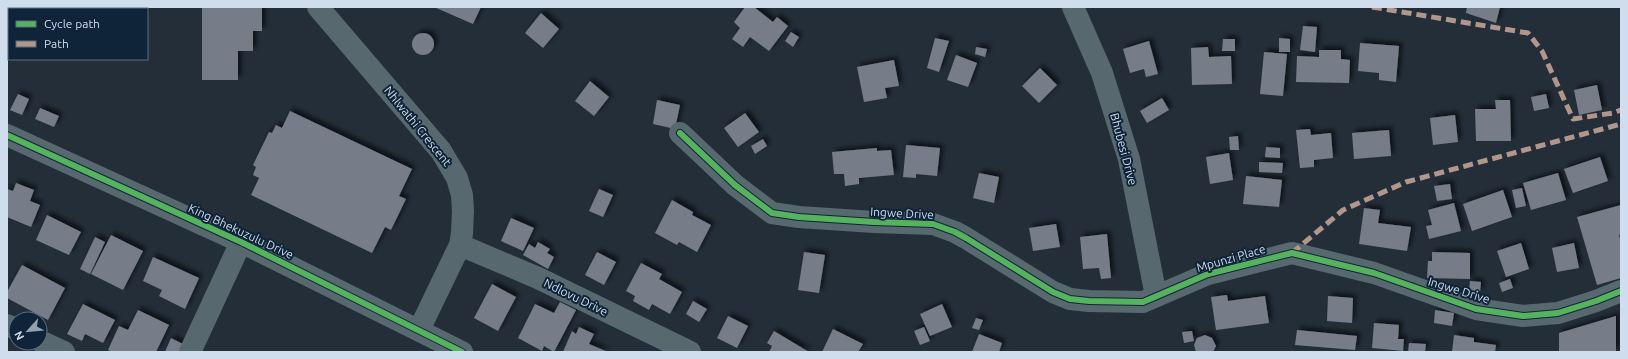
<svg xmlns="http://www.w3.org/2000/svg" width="1628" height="359" font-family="Ubuntu,sans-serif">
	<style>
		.building { fill: #767d88; filter: url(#shadow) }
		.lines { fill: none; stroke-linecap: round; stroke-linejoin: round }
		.minor { stroke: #58686f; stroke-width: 22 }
		.quiet { stroke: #b2968c; stroke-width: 5; stroke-dasharray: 10 5; stroke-linecap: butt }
		.cycleway-casing { stroke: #0f2439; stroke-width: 8 }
		.cycleway { stroke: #56b35d; stroke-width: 6 }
		.labels { text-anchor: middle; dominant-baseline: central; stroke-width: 4; stroke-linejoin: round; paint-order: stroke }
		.street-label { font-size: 12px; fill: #d0ddec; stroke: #0f2439 }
	</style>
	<defs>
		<filter id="shadow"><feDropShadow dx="3.5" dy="-3.5" stdDeviation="2" flood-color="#0009"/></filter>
	</defs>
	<rect width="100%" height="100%" fill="#232e39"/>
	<g class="building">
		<polygon points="202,7 262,7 262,31 253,31 253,51 238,51 238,80 202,80"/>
		<polygon points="434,7 481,7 473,24"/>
		<polygon points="745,7 754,7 773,22 777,17 788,26 769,51 750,37 743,47 732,39 740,28 734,22"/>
		<polygon points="1467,7 1500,7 1496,23 1466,13"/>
		<polygon points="541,13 559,29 543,48 525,33"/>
		<polygon points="1303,26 1317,27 1315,52 1300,50"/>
		<polygon points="791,32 799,37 793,47 785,41"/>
		<circle cx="423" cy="44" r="11"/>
		<polygon points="935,38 949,41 939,72 927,68"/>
		<polygon points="1279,38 1290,39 1290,52 1279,52"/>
		<polygon points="1223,39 1235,39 1235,51 1222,51"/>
		<polygon points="1149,41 1158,74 1146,77 1144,69 1130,73 1123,49"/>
		<polygon points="1360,43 1399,46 1396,82 1379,80 1379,73 1358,71"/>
		<polygon points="976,47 987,49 985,57 975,54"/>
		<polygon points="1208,47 1209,57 1231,56 1232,84 1192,85 1191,48"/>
		<polygon points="1319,50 1341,50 1341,59 1350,60 1349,83 1296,82 1297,56 1319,57"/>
		<polygon points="1264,52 1287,54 1283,96 1260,94"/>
		<polygon points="956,55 977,63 968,87 947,80"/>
		<polygon points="894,60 899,86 885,88 887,98 864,102 857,67"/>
		<polygon points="1040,68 1057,85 1039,103 1022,86"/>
		<polygon points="590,81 609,97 594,116 575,101"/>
		<polygon points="1597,85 1602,110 1579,115 1574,90"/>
		<polygon points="18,94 29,99 22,115 10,110"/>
		<polygon points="1546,94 1549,108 1534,111 1531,97"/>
		<polygon points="1162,98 1169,110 1147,123 1140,111"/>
		<polygon points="657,100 680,105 675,129 653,124"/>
		<polygon points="1495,100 1510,100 1511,141 1476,141 1475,109 1496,109"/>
		<polygon points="40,108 59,116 54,127 35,119"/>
		<polygon points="290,111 412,169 399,196 406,199 391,230 385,227 372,253 251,195 259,178 253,175 256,167 253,165 269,132 272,133 276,125 282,128"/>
		<polygon points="745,113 759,132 738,147 724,128"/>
		<polygon points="1455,115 1458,142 1433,145 1430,118"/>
		<polygon points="1310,129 1311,135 1331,133 1333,158 1314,160 1314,167 1300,168 1296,130"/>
		<polygon points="1389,130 1391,156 1354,159 1352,133"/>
		<polygon points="1238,136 1239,150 1230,150 1229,137"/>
		<polygon points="763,139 767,146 755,154 751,146"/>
		<polygon points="906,145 940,148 937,176 916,174 916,178 903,177"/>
		<polygon points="1266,147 1280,148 1280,158 1265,157"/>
		<polygon points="877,148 877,151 891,150 894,175 859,178 859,184 845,186 844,174 834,174 832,152"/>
		<polygon points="1229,153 1233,180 1210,184 1206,157"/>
		<polygon points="1600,157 1608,181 1573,193 1564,169"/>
		<polygon points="1259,162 1283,163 1282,173 1259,172"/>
		<polygon points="979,173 999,177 994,203 973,198"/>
		<polygon points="1558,173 1566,200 1531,210 1523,183"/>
		<polygon points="1246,176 1282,180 1279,207 1243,204"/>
		<polygon points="16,183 34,190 30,201 40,205 31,227 7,217 7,189 13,191"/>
		<polygon points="1450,184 1452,199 1437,201 1434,186"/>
		<polygon points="1522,188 1526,206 1516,208 1512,190"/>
		<polygon points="599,189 613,195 603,217 589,211"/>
		<polygon points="1503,190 1512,217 1472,231 1463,204"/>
		<polygon points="672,200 693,212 692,215 711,225 697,252 679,242 677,245 655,233"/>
		<polygon points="1454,203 1461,231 1429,239 1426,226 1432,225 1428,210"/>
		<polygon points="1621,205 1621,234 1619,235 1621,243 1621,278 1597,285 1577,217"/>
		<polygon points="1364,208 1380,210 1378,223 1411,227 1407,251 1359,244"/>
		<polygon points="47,215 81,232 69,255 36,240"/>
		<polygon points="511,218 534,228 523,251 501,241"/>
		<polygon points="1056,224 1060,247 1033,251 1029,228"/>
		<polygon points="1107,234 1111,278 1101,279 1099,268 1083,269 1080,237"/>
		<polygon points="111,235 143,251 123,290 91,274"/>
		<polygon points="95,237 105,242 90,274 80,269"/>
		<polygon points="538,242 550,249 547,253 554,257 548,269 523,255 529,244 535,248"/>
		<polygon points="1521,243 1529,269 1506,277 1497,251"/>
		<polygon points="1574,243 1579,268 1557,272 1552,248"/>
		<polygon points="597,252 616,262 604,285 585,275"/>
		<polygon points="804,252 825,255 819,293 798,290"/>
		<polygon points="1432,252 1470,253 1470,279 1427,278 1428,261 1432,261"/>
		<polygon points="153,257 199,278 185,309 159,296 162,290 143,281"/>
		<polygon points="641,263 662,274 659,279 682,292 670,314 652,304 649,310 633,301 635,296 626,291"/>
		<polygon points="22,265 65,288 48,320 7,298 7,292"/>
		<polygon points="1510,279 1513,288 1502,292 1499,283"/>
		<polygon points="1470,281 1481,282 1480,292 1469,292"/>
		<polygon points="492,284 516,297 498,331 474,318"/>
		<polygon points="1227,295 1228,301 1265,296 1269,323 1216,330 1211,297"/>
		<polygon points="1328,296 1353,298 1352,323 1327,321"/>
		<polygon points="693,301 707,309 699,322 686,314"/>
		<polygon points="560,302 576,310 554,352 544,346 542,351 518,338 535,304 554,313"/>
		<polygon points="83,304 115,320 103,343 85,334 82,341 67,334"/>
		<polygon points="942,304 952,327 930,336 920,314"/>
		<polygon points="138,310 169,325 156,352 112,352 108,350 119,326 128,330"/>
		<polygon points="1435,310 1454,313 1452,326 1434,323"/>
		<polygon points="728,316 748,326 737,348 717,338"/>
		<polygon points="1616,316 1616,352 1559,352 1559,333"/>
		<polygon points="976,318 983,320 979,330 972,328"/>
		<polygon points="1374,323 1399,325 1398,339 1404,339 1403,351 1372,348"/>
		<polygon points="579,327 594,334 589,344 608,352 563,352 572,331 576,334"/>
		<polygon points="924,327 930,341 920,345 914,331"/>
		<polygon points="833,329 863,344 858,352 822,352"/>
		<polygon points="1297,330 1357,336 1355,350 1295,345"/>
		<polygon points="774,331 809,352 769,352 772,346 767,343"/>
		<polygon points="1192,331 1194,341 1184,343 1182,332"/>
		<polygon points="979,334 1002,343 999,352 972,352"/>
		<polygon points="1205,335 1212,338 1216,346 1213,352 1196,352 1194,345 1197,338"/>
		<polygon points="1454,335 1474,338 1474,342 1496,345 1495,352 1452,352"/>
		<polygon points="171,338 187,346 184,352 165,352"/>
		<polygon points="1409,343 1426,344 1425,352 1408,352"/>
	</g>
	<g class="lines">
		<g class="minor">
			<polyline points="318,7 441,151 457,178 462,195 463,211 462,233 460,245 419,330"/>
			<polyline points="1073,7 1102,73 1129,159 1156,296"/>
			<polyline points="7,21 9,21"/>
			<polyline points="680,133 735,185 772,213 799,217 874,222 933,224 955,232 966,238 1053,292 1070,299 1089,301 1143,302 1208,274 1292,253 1374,273 1476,309 1523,316 1558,313 1596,301 1621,291"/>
			<polyline points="7,135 241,242 462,352"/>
			<polyline points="460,245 538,278 690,352"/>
			<polyline points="7,325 16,329"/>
			<polyline points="40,341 64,352"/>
			<polyline points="190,352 241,242"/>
		</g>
		<g class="quiet">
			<polyline points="1372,7 1528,33 1542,51 1573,119 1613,113 1621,110"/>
			<polyline points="1292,253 1343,210 1406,182 1621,124"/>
		</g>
		<defs>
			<g id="cycleway">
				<polyline points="680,133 735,185 772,213 799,217 874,222 933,224 955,232 966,238 1053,292 1070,299 1089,301 1143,302 1208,274 1292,253 1374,273 1476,309 1523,316 1558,313 1596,301 1621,291"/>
				<polyline points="7,135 241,242 462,352"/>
			</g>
		</defs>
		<use href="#cycleway" class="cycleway-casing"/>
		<use href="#cycleway" class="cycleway"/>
	</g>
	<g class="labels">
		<g class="street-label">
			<text transform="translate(418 126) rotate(51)">Nhlwathi Crescent</text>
			<text transform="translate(1124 149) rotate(75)">Bhubesi Drive</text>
			<text transform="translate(902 213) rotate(3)">Ingwe Drive</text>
			<text transform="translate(241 231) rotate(25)">King Bhekuzulu Drive</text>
			<text transform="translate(1231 258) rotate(-16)">Mpunzi Place</text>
			<text transform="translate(1459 290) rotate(17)">Ingwe Drive</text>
			<text transform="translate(576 297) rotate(26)">Ndlovu Drive</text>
		</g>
	</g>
	<rect width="1628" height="359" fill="none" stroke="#d0ddec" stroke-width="16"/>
	<rect x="8" y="8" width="140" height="52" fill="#0f2439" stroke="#5c6e81"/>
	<rect x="16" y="21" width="20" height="6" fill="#56b35d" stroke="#5c6e81"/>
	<text x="44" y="28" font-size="12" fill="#d0ddec">Cycle path</text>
	<rect x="16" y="41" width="20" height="6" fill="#b2968c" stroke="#5c6e81"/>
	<text x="44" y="48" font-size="12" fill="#d0ddec">Path</text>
	<g transform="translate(28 331) rotate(243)"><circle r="19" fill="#0f2439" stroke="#5c6e81"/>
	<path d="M0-3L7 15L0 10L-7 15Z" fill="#93a0ad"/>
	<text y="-6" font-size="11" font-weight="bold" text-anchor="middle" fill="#d0ddec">N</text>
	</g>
</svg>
